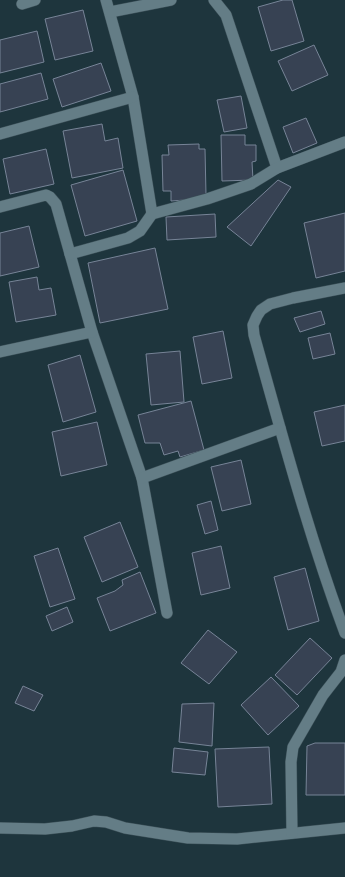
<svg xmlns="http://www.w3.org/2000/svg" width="345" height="877" font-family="Montserrat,sans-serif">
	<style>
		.building { fill: #374253; stroke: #778497 }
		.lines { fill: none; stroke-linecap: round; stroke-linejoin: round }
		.minor-casing { stroke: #3c5058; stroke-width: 12 }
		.minor { stroke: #647d86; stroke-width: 11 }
	</style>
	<rect width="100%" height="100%" fill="#1e353d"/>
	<g class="building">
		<polygon points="283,0 292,0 304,41 271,51 258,7"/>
		<polygon points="83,10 93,51 55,60 45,19"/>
		<polygon points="37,31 44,62 0,73 0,40"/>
		<polygon points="314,45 328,75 292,91 278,61"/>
		<polygon points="101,63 111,91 62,107 53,79"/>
		<polygon points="41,73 48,99 0,112 0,84"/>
		<polygon points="241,96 247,128 224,132 217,100"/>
		<polygon points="306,118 317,143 293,153 283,127"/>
		<polygon points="102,124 105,141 118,138 123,168 72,178 63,131"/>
		<polygon points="221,135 245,135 245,145 256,145 256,161 252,162 253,180 222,181"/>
		<polygon points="199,144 199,149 205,149 206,195 200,199 171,201 171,191 163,191 162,155 169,155 168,145"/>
		<polygon points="46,149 54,184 10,194 3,159"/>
		<polygon points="123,170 137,221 85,236 71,185"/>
		<polygon points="278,180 291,187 251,246 227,227"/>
		<polygon points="345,213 345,271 316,278 304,223"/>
		<polygon points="215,214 216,237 167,240 166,217"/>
		<polygon points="29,226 39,267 0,276 0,233"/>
		<polygon points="155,248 168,309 100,323 88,263"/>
		<polygon points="37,277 39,290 51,288 56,315 16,322 9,282"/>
		<polygon points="321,311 325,324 300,332 294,318"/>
		<polygon points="223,331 232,378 202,384 193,337"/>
		<polygon points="330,333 335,354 313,359 308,338"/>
		<polygon points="180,351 184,402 151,405 146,354"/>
		<polygon points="80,355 96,412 63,422 48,365"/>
		<polygon points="191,401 204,450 180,457 178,451 164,455 160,443 145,443 138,415"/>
		<polygon points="345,405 345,441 322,446 314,412"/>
		<polygon points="97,422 107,465 61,476 52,432"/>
		<polygon points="241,460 251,504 222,511 211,467"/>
		<polygon points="211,501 218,530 205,534 197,505"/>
		<polygon points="120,522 138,567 102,582 84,537"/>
		<polygon points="221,546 230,588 201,595 192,553"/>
		<polygon points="58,548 75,599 50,607 34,556"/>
		<polygon points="305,568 319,621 288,630 274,577"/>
		<polygon points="140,572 156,613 110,631 97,598 115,591 123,585 122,580"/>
		<polygon points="67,607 73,622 52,631 46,616"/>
		<polygon points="208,630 237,652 209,684 181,663"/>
		<polygon points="310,638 332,658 297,695 275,675"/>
		<polygon points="271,677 299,706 268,735 241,705"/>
		<polygon points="23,686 43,695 34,711 15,703"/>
		<polygon points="214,703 212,746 179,742 182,704"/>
		<polygon points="315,743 345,743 345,795 306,795 307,746"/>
		<polygon points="269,747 272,804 218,807 215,749"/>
		<polygon points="174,748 208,752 205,775 172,772"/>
	</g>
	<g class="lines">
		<defs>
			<g id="minor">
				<polyline points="106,0 133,97 152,214"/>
				<polyline points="214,0 226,15 277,168"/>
				<polyline points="22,4 35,0"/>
				<polyline points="110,12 171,0"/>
				<polyline points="0,134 133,97"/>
				<polyline points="0,207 46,195 50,197 56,204 92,332 142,478 167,613"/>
				<polyline points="70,254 128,238 140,231 152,214 207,199 251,184 277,168 345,142"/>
				<path d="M345,288l-52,10 -23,6 -9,6 -4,6 -4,9 1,10c28,100 55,201 91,298"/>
				<polyline points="0,352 92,332"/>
				<polyline points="142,478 280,428"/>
				<polyline points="0,828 45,829 72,826 94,821 106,822 125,828 188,838 237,839 345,828"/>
				<polyline points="292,833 291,762 293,747 323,695 341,672 345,660"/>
			</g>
		</defs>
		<use href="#minor" class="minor-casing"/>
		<use href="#minor" class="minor"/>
	</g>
</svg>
